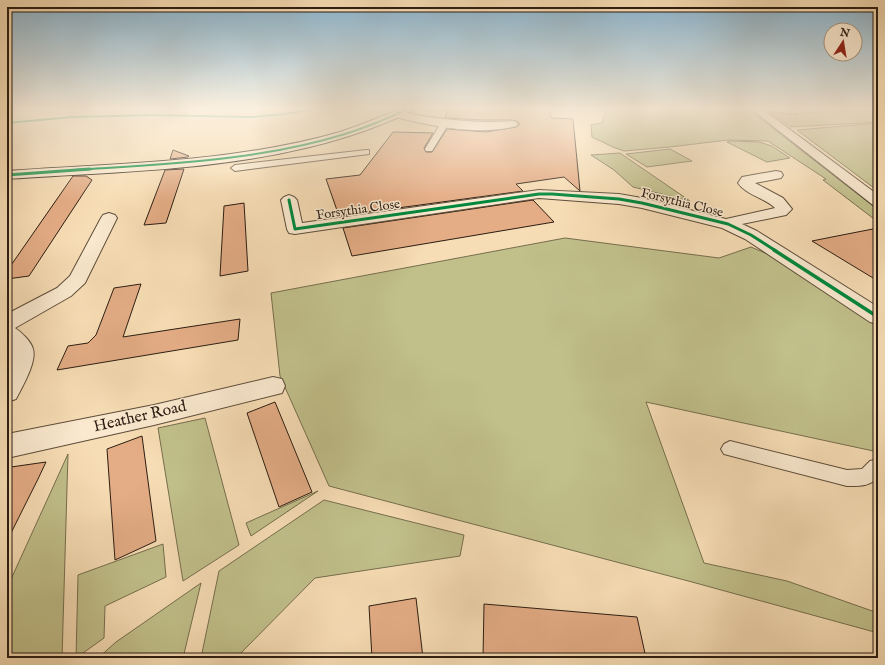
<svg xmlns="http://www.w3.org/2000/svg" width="885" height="665" font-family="'IM FELL English',serif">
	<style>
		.green { fill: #c1c08b; stroke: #766e4e }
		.building { fill: #e4ad86; stroke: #2b1d12 }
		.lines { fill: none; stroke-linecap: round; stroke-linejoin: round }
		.lane-casing { stroke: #5e4d3b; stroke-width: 2 }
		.street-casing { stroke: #5e4d3b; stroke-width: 2 }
		.secondary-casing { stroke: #2b1d12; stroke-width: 2 }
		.lane { fill: #fae9cf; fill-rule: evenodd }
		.street { fill: #fae9cf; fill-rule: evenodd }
		.secondary { fill: #fae9cf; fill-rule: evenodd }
		.cycleway-far2-casing { stroke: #fae9cf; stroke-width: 3.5 }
		.cycleway-far1-casing { stroke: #fae9cf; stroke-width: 5 }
		.cycleway-casing { stroke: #fae9cf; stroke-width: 6 }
		.cycleway-far2 { stroke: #00873e; stroke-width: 2 }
		.cycleway-far1 { stroke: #00873e; stroke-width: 3 }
		.cycleway { stroke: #00873e; stroke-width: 3.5 }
		.labels { text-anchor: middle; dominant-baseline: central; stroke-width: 3; stroke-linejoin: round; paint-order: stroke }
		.far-street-label { font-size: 13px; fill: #2b1d12; stroke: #fae9cf }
		.street-label { font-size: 16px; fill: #2b1d12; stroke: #fae9cf }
	</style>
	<rect width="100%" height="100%" fill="#f7ddb5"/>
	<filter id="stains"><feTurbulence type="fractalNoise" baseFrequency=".005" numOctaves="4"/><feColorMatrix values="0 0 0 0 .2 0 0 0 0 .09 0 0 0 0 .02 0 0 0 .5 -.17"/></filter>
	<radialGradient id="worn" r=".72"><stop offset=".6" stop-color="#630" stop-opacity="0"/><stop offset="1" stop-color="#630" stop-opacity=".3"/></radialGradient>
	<g class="green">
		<polygon points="652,108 747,108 878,210 878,222 823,180 826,179 768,141 728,140 670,147 624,151 613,147 592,137 591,125 602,123 606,110"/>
		<polygon points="878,108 878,122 791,127 769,111 789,114"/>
		<polygon points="878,123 878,191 797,130"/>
		<polygon points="731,141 759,142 772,146 790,158 767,162 727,142"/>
		<polygon points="670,149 692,161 647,167 626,154"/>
		<polygon points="620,153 690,201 633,187 614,170 591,155"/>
		<polygon points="565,238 719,258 751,247 772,256 878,327 878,452 646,402 704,563 787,581 878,613 878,633 692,582 329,486 280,376 271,293"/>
		<polygon points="205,418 239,545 183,581 158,428"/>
		<polygon points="68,454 62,658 7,658 7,588"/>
		<polygon points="318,491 251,536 246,523"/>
		<polygon points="324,500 464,535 460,556 315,578 236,658 201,658 219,571"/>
		<polygon points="163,544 166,577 105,606 104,638 76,658 78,575"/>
		<polygon points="201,583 183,658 98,658 116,642"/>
	</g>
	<g class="building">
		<polygon points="449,108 503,110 503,108 550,108 551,118 573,119 580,191 564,177 516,184 523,191 339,216 326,179 360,175 393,132 433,133 424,148 426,152 432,152 447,129 486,132 516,127 520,124 517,121 512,120 483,120 445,118"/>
		<polygon points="173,150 189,156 188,157 170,159"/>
		<polygon points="184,169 166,223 144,225 165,170"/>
		<polygon points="73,176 86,176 92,180 29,276 7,279 7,271"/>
		<polygon points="533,200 554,222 352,256 343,228"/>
		<polygon points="244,203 248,271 220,276 224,206"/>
		<polygon points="878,228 878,281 812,241 832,237"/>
		<polygon points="141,284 123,337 240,319 238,340 57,370 68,346 88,343 96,335 114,288"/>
		<polygon points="275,402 312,492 279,507 247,413"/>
		<polygon points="142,436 156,541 115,560 107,449"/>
		<polygon points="46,462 38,479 7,541 7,475 11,467"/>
		<polygon points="416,598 423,658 372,658 369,606"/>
		<polygon points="484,604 637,617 646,658 483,658"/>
	</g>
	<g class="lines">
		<defs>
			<g id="lane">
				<polygon points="442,121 445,121 449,123 432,151 426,151 425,149"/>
				<polygon points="366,150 369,150 369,154 235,171 231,168 235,165"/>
				<path d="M730,441l117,29 15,-1 8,-8 8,-2v18c-9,10 -19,9 -31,9l-123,-32 -3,-5 3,-5z"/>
			</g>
			<g id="street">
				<polygon points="750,108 761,108 878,195 878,207 873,205"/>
				<path d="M396,111c39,8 76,13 116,10l4,1 2,2 -2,2c-38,10 -87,0 -124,-10l-1,-2 1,-2z"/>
				<path d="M776,171l5,1 2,3 -2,3 -26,5 28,15 9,11 -6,6 -44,9 15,7 121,76v17l-8,-2 -125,-83 -23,-11 -80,-20 -23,-4 -80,-6 -244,36 -6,-1 -2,-4 -6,-29 3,-3 5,-2 5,2 3,3 5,23 237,-33 80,4 23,4 84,21 49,-11c-10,-10 -29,-13 -37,-25l4,-6z"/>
				<path d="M109,213l6,2 2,3 -32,65 -14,13 -56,32c6,4 16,13 18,21 4,13 -11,38 -17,50l-9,3v-35l2,-4 2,-13 -4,-5v-31l50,-26 13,-12 31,-58 2,-3z"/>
				<polygon points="273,377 282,379 285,386 282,393 154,425 7,458 7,434 154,405"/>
			</g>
			<path id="secondary" d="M402,108h13l-1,2c-21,10 -43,19 -65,26 -110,35 -228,35 -342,43v-8c111,-8 225,-8 333,-39 21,-7 41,-15 62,-24z"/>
		</defs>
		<use href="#lane" class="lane-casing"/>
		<use href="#street" class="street-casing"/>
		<use href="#secondary" class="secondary-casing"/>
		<use href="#lane" class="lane"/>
		<use href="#street" class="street"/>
		<use href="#secondary" class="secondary"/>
		<defs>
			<g id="cycleway-far2">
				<polyline points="7,123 72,117 154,115 252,117 285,114 320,108"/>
				<path d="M75,170c90,-6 183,-9 270,-36 22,-7 44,-16 65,-26"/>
			</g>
			<g id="cycleway-far1">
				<polyline points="7,175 90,169"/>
				<polyline points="289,200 295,229 539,194 552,194 619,199 642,203 728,224 751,235 776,251"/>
			</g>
			<polyline id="cycleway" points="774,250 878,317"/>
		</defs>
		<use href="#cycleway-far2" class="cycleway-far2-casing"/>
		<use href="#cycleway-far1" class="cycleway-far1-casing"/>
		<use href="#cycleway" class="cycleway-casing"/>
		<use href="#cycleway-far2" class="cycleway-far2"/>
		<use href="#cycleway-far1" class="cycleway-far1"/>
		<use href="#cycleway" class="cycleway"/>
	</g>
	<linearGradient id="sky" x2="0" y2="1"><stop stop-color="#8ab7d3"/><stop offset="0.54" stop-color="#fbf0de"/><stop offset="1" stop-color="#fbf0de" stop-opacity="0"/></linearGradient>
	<rect width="885" height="201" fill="url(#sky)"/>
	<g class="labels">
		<g class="far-street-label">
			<text transform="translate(682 203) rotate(14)">Forsythia Close</text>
			<text transform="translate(358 210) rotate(-8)">Forsythia Close</text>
		</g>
		<g class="street-label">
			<text transform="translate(140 417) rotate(-13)">Heather Road</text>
		</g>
	</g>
	<rect width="885" height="665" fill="none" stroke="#f7ddb5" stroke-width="24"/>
	<rect x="8" y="8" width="869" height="649" fill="none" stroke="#2b1d12" stroke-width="2"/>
	<rect x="12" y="12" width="861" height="641" fill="none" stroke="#2b1d12"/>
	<g transform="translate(843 42) rotate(12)"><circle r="19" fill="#fae9cf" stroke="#a79783"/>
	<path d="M0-3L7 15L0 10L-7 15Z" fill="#8f2418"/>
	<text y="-6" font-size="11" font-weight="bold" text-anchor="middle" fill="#2b1d12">N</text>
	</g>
	<rect width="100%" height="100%" filter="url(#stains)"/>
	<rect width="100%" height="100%" fill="url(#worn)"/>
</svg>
